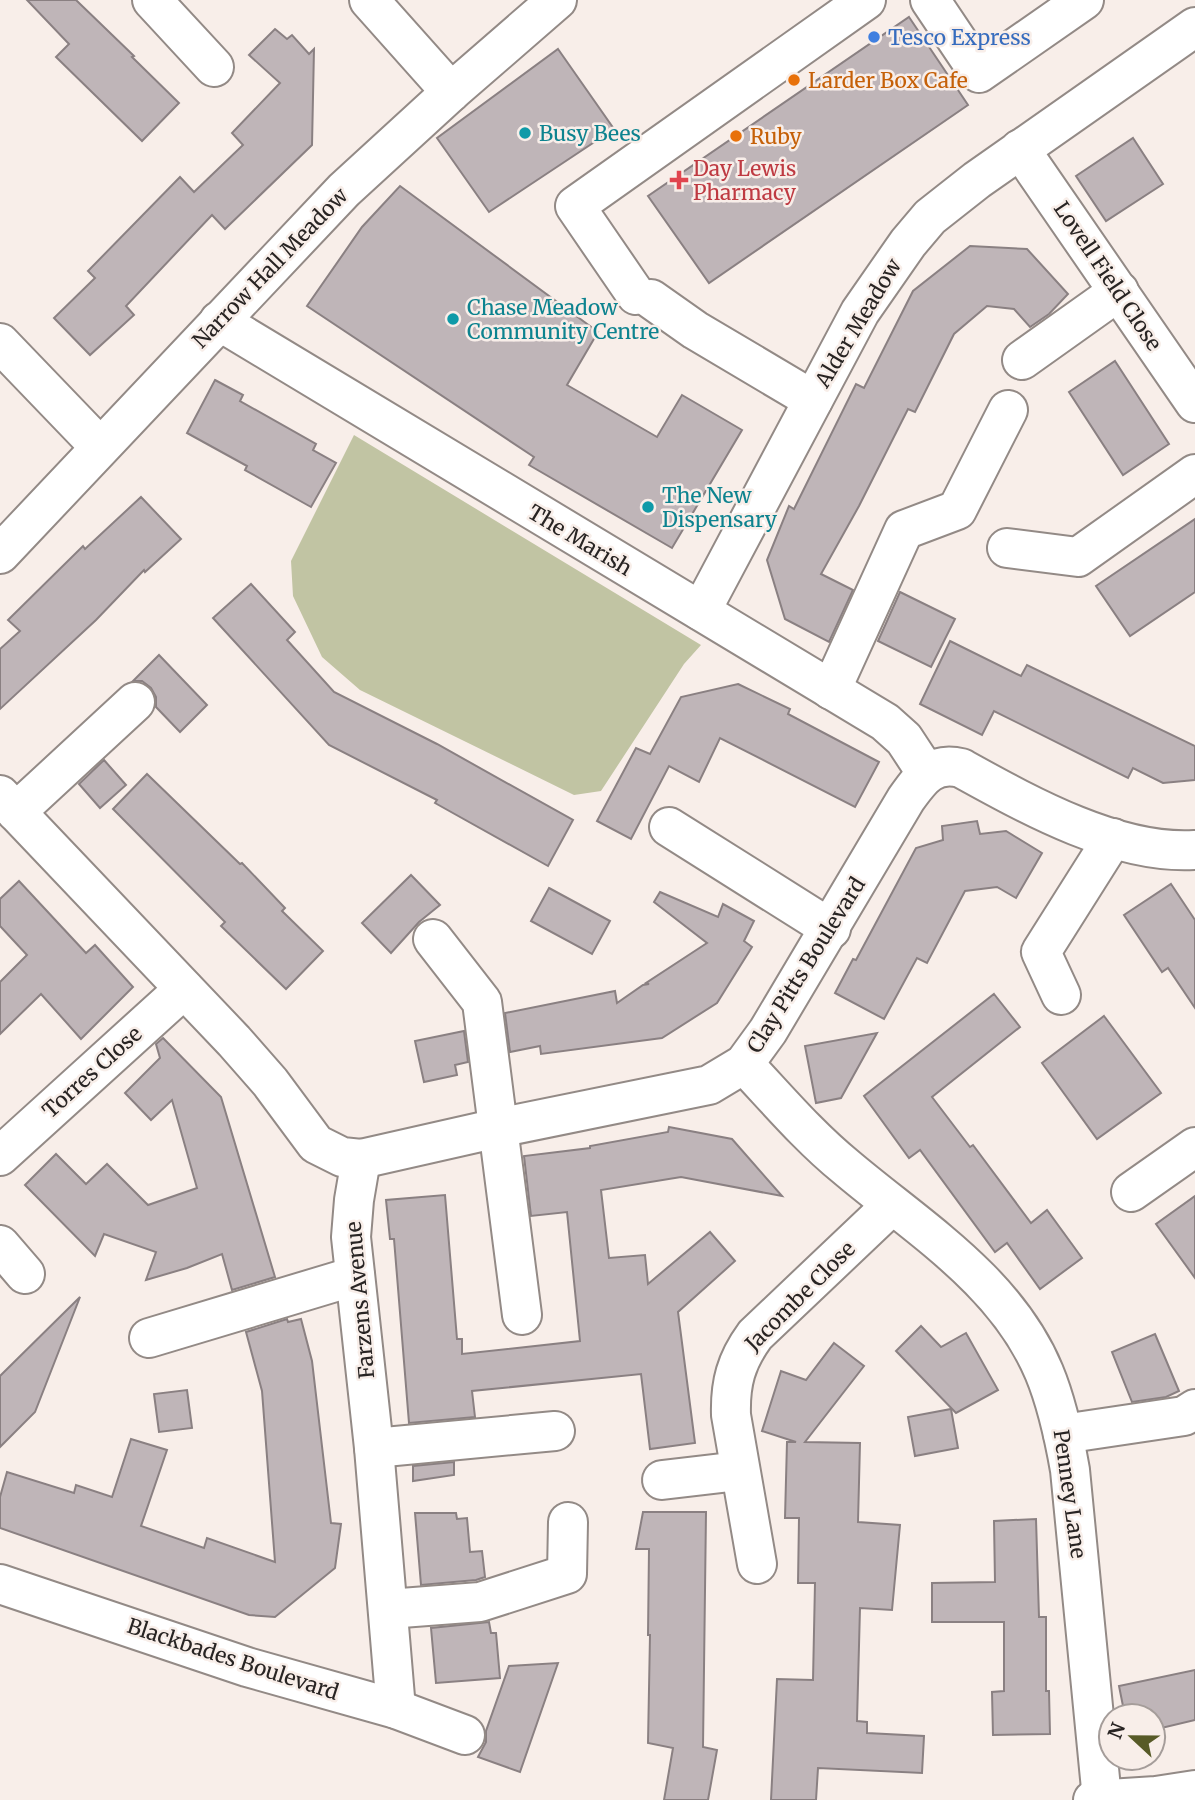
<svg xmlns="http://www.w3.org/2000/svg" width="1195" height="1800" font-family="Merriweather,serif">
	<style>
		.green { fill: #c1c4a3 }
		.building { fill: #bfb5b8; stroke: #8a8082; stroke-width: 2 }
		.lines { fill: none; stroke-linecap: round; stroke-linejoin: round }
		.minor-casing { stroke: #938a86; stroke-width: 42 }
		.minor { stroke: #fff; stroke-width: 38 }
		.shop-dot { fill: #3f7fe0; stroke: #f8eee9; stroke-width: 2.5 }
		.food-dot { fill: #e8710a; stroke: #f8eee9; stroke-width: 2.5 }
		.culture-dot { fill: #0f9aa8; stroke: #f8eee9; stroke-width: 2.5 }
		.health-dot { fill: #e0444e; stroke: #f8eee9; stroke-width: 2.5 }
		.labels { text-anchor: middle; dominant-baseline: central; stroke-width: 5; stroke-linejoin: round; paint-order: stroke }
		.shop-label { font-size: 21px; fill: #366cbe; stroke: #f8eee9; text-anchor: start }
		.food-label { font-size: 21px; fill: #c56008; stroke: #f8eee9; text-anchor: start }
		.culture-label { font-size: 21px; fill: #0d838f; stroke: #f8eee9; text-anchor: start }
		.health-label { font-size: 21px; fill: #be3a42; stroke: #f8eee9; text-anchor: start }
		.street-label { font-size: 21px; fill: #282423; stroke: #f8eee9 }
	</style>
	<rect width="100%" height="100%" fill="#f8eee9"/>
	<polygon class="green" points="354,435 701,645 684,664 601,791 574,795 360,690 322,657 293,596 291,561"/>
	<g class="building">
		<polygon points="27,0 76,0 134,56 132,57 179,103 142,141 56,57 69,44"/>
		<polygon points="909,17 968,105 709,283 648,196"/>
		<polygon points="275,29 287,39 292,35 309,54 314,49 312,145 225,229 212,215 126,306 134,315 90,355 54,318 95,278 88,271 180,177 194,192 243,145 232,133 280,83 249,55"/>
		<polygon points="558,49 614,129 489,212 437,138"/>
		<polygon points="1133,138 1163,184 1106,221 1076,176"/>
		<polygon points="400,186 598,332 567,385 657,437 682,395 742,430 672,548 529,465 534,457 307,306 362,227"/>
		<polygon points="970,246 1027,249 1068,294 1049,314 1030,327 1014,309 987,306 954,334 915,412 908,409 859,506 821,574 853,590 829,642 785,619 767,560 789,506 794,509 856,384 864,388 913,291"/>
		<polygon points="1115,361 1169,444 1123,475 1069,392"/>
		<polygon points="215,380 243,395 240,401 316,444 313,450 336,463 311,507 245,470 247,466 187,433"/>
		<polygon points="141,497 181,539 145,572 144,570 96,620 0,709 0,649 20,631 8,620 83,546 85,549"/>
		<polygon points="1195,519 1195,592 1130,636 1096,586"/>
		<polygon points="251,584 295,632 287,640 334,692 437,744 573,820 548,866 435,803 437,800 329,745 213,618"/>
		<polygon points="900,592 955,619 931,667 878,641"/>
		<polygon points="950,641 1021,676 1027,665 1195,746 1195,780 1163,783 1133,768 1128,778 994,711 982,735 920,704"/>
		<polygon points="159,655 207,705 180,732 156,707 156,697 151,688 142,681 133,681"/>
		<polygon points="738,684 790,709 788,714 879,762 855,807 720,738 699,782 669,766 631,839 597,821 636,748 650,754 681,697"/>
		<polygon points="104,760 126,785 100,808 79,784"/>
		<polygon points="147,774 240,864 242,863 285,908 282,911 323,951 286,989 221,926 225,922 113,809"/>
		<polygon points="977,821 980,834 1006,831 1042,853 1016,898 997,887 965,891 927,963 917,958 884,1019 835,993 853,959 856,960 916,848 943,840 942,826"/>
		<polygon points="411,875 440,905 419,922 391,953 362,923"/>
		<polygon points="19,881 86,953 95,945 133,987 81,1039 41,994 0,1034 0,982 27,955 0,926 0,899"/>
		<polygon points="1171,884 1195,920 1195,1008 1168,968 1162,972 1124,915"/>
		<polygon points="549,888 610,921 592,954 531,921"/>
		<polygon points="660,892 718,917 723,904 754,921 744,941 752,947 717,1003 662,1038 541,1054 540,1046 510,1052 505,1013 615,991 617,1003 643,985 649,984 646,983 707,943 654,902"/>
		<polygon points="994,994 1020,1027 932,1097 970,1147 973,1145 1031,1223 1047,1210 1082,1258 1040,1289 1007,1243 995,1252 920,1150 909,1158 864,1096"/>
		<polygon points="1104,1016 1161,1093 1097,1139 1042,1063"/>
		<polygon points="464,1031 468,1062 455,1065 457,1075 424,1082 415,1041"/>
		<polygon points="877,1033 841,1098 816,1103 805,1046"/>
		<polygon points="163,1038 221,1097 275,1277 232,1290 222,1254 187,1268 146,1280 156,1252 104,1234 95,1256 25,1185 56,1154 86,1184 107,1164 148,1205 197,1188 172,1100 151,1120 125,1093 160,1058 156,1044"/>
		<polygon points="669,1127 732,1139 782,1196 681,1177 601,1190 609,1258 645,1255 648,1284 710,1232 735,1261 678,1312 695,1443 650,1449 641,1374 472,1391 475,1417 409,1423 394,1239 390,1239 386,1200 445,1195 457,1339 462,1339 462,1354 580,1341 567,1212 531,1216 524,1156 590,1148 590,1146 668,1132"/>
		<polygon points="1195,1196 1195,1278 1156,1224"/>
		<polygon points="80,1297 35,1412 0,1447 0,1376"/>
		<polygon points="287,1319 288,1322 301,1319 312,1361 331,1523 341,1524 335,1568 275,1617 249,1615 0,1528 0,1497 7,1472 74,1493 76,1485 112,1497 131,1439 167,1450 141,1526 204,1548 207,1538 275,1562 262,1391 246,1332"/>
		<polygon points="921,1326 941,1347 966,1333 998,1390 956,1413 896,1351"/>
		<polygon points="1155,1334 1179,1391 1166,1397 1132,1402 1112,1352"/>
		<polygon points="834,1343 864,1366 805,1442 860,1443 858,1522 900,1525 892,1610 860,1608 857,1721 867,1722 867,1733 924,1736 922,1773 818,1768 816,1800 771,1800 777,1679 813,1680 815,1583 798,1583 799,1518 785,1518 787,1442 796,1442 762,1431 781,1371 806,1380"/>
		<polygon points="187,1390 192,1428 159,1432 154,1394"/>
		<polygon points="951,1409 958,1448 915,1456 908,1417"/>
		<polygon points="454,1462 454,1475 413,1481 413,1466"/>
		<polygon points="643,1512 706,1512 703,1747 717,1750 708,1800 664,1800 673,1748 648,1743 650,1635 648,1635 649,1549 636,1549"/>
		<polygon points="415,1513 456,1513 457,1519 467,1518 470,1552 482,1551 485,1577 476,1580 421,1585"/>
		<polygon points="1036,1519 1039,1617 1046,1617 1046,1691 1049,1691 1050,1734 993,1735 992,1692 1004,1691 1004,1622 932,1622 932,1583 995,1582 994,1521"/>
		<polygon points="489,1622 491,1633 496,1633 500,1678 436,1683 431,1628"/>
		<polygon points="558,1663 520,1772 478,1757 486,1742 486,1731 509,1666"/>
		<polygon points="1195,1670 1195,1720 1153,1730 1153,1716 1125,1716 1119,1686"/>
	</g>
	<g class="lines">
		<defs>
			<g id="minor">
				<polyline points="152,0 214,67"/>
				<polyline points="369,0 451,92"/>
				<polyline points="930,0 979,73 1084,0"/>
				<polyline points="1020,149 1195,403"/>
				<polyline points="636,295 575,206 866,0"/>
				<polyline points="651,299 695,330 813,400"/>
				<polyline points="219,321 885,722 904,739 927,774"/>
				<polyline points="0,343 100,447"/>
				<polyline points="1022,360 1119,291"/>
				<polyline points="1007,548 1078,557 1195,474"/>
				<polyline points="0,554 344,190 451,92 557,0"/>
				<polyline points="701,611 860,312 908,243 930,217 977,180 1195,27"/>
				<polyline points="831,690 904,530 957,510 1008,410"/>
				<polyline points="0,795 234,1041 270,1082 316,1144 342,1157 361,1159 354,1200 351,1237 374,1448 396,1709"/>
				<polyline points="16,812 135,702"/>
				<polyline points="669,827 831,929"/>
				<polyline points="433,939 482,1002 522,1315"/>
				<polyline points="1061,995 1041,952 1113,838"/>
				<path d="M744,1064c33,35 65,73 102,103 72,61 160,114 198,205 13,31 20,64 26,98l32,329"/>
				<polyline points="0,1156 184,989"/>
				<path d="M361,1159l137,-31 211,-43 35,-21 24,-33 138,-232c15,-21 27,-38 55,-31 67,37 156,87 234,82"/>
				<polyline points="1131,1192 1195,1147"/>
				<polyline points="0,1245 25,1274"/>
				<polyline points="149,1338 355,1276"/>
				<polyline points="1063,1434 1184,1416 1195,1409"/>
				<polyline points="374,1448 555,1431"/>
				<polyline points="662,1480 739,1471"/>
				<path d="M757,1564l-26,-149c-1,-32 5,-54 24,-80l137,-130"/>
				<polyline points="0,1584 247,1667 396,1709 465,1735"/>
				<polyline points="388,1609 480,1602 567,1574 568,1522"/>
				<polyline points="1093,1800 1156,1796 1195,1790"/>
			</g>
		</defs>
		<use href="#minor" class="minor-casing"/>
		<use href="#minor" class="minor"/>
	</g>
	<circle class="shop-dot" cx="874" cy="37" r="7"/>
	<g class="food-dot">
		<circle cx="794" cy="80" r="7"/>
		<circle cx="736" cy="136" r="7"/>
	</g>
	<g class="culture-dot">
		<circle cx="525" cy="133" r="7"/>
		<circle cx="453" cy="319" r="7"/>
		<circle cx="648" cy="507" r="7"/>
	</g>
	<path class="health-dot" d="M675.5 169.5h7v7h7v7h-7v7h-7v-7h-7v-7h7z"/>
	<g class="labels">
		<g class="shop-label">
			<text x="888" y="37">Tesco Express</text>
		</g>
		<g class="food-label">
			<text x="808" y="80">Larder Box Cafe</text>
			<text x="750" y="136">Ruby</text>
		</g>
		<g class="culture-label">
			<text x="539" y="133">Busy Bees</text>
			<text x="467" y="307">Chase Meadow<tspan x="467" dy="24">Community Centre</tspan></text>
			<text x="662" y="495">The New<tspan x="662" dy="24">Dispensary</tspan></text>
		</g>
		<g class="health-label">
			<text x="693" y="168">Day Lewis<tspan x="693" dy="24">Pharmacy</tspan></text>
		</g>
		<g class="street-label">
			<text transform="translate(270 268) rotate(-46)">Narrow Hall Meadow</text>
			<text transform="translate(1108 276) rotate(56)">Lovell Field Close</text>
			<text transform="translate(858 323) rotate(-59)">Alder Meadow</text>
			<text transform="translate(580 540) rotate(31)">The Marish</text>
			<text transform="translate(806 965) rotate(-58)">Clay Pitts Boulevard</text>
			<text transform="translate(92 1072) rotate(-42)">Torres Close</text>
			<text transform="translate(800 1296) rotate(-45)">Jacombe Close</text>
			<text transform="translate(360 1300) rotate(-95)">Farzens Avenue</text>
			<text transform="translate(1070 1494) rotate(82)">Penney Lane</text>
			<text transform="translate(233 1659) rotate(18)">Blackbades Boulevard</text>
		</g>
	</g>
	<g transform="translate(1132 1737) rotate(292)"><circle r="33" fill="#f8eee9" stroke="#a59d9a" stroke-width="2"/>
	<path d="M0-5L12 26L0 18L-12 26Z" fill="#575a27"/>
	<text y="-10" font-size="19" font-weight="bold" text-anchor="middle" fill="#282423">N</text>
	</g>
</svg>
